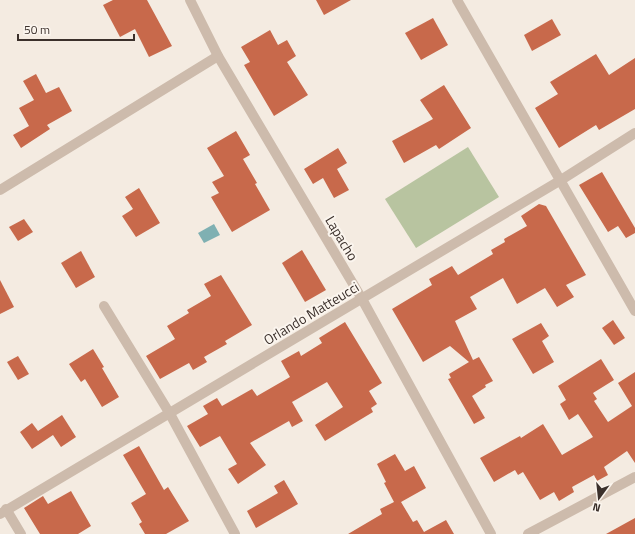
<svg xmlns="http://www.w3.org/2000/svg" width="635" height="534" font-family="'Titillium Web',sans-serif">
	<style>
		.green { fill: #b8c4a0 }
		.water { fill: #7fb0b2 }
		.building { fill: #c8694b }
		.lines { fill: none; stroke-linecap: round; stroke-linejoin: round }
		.minor { stroke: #cdbbac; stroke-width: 10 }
		.labels { text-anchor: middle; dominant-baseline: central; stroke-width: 4; stroke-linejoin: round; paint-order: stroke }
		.street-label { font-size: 14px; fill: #3b302b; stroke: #fbf5ee }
	</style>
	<rect width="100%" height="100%" fill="#f4ebe1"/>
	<polygon class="green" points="468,147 499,197 416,248 385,199"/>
	<polygon class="water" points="214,224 220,235 204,243 198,233"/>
	<g class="building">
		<polygon points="113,0 147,0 172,46 149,57 135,29 120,37 103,5"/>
		<polygon points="316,0 351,0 324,15"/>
		<polygon points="433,18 448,45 421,60 405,33"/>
		<polygon points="552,19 561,35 532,51 524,35"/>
		<polygon points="270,30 278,45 287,40 296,56 287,62 308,95 274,116 244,65 250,62 241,47"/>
		<polygon points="596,54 609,75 635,58 635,109 599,130 596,125 559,148 535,108 558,94 550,82"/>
		<polygon points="36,74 46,93 59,87 72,111 47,125 50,129 21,148 13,135 29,126 19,108 34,100 23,81"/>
		<polygon points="444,85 471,128 439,149 436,145 404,163 392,141 433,119 420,100"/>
		<polygon points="236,131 250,155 243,159 257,183 255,184 270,210 232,232 211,197 219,193 212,182 224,176 207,148"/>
		<polygon points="338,148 347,163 337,169 349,190 334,198 323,178 313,184 304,169"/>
		<polygon points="602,172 635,228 635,233 626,238 618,226 608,232 579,185"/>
		<polygon points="139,188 160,223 136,237 122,216 133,209 125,197"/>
		<polygon points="539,204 546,206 586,275 566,285 574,297 557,307 545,288 517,304 503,278 470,297 477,309 455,321 473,360 479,357 493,381 485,385 486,387 472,396 485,418 474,424 448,379 451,378 449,374 469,362 450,346 423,362 392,309 432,285 429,279 452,266 458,275 493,254 491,250 505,242 504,239 527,226 521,216"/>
		<polygon points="24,219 33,232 18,241 9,227"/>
		<polygon points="302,250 326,290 305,302 282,263"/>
		<polygon points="81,251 95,277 76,288 61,263"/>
		<polygon points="221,275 252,325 225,341 227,344 204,357 207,362 193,370 189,363 160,379 146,356 175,339 167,326 189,313 187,310 211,296 204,284"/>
		<polygon points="0,280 14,307 0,314"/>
		<polygon points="613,320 625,338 614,345 602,328"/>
		<polygon points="345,322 382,383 369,391 377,404 371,408 373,412 325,441 315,425 343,407 327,382 292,402 303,421 292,427 289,421 250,443 266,465 238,484 228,469 237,464 220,436 200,447 187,426 208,414 203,406 217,398 222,406 252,389 257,396 290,377 281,361 299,351 301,356 322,343 319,338"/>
		<polygon points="541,323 549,336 542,341 554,362 533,374 512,339"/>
		<polygon points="93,349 104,367 102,368 119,397 102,407 85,379 81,382 69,364"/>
		<polygon points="18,356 29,374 18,380 7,362"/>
		<polygon points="601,359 614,380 593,393 597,399 594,401 608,422 632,406 618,383 635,372 635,463 627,451 604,467 608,475 597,481 594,475 572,487 574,492 559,501 554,492 540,500 523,472 518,475 515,470 494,482 480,458 520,436 521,438 543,424 562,455 593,437 578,414 569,420 560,404 566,400 558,386"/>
		<polygon points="62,415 76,437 61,447 53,435 32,449 20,432 32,423 38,431"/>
		<polygon points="139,446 164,490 168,487 189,521 166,534 145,534 139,524 142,522 131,503 146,494 123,455"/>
		<polygon points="395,454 405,471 414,466 426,488 401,502 413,522 417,520 424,532 446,520 454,534 348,534 382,514 380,509 394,502 384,483 386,482 377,464"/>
		<polygon points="284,480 298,504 256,528 247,511 278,493 274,486"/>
		<polygon points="71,491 91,526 78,534 40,534 24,508 43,496 48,504"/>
		<polygon points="635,518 635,534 606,534"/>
	</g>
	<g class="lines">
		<g class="minor">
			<polyline points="190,0 218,56 362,299 491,534"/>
			<polyline points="457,0 635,311"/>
			<polyline points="0,190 218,56"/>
			<polyline points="104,306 170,414 235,534"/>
			<polyline points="6,509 21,534"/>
			<polyline points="0,514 561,180 635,133"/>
			<polyline points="528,534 635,477"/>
		</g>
	</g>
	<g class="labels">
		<g class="street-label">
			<text transform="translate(342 238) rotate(59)">Lapacho</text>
			<text transform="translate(311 313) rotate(-31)">Orlando Matteucci</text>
		</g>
	</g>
	<g transform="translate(599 498) rotate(195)" stroke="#fbf5ee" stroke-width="3" paint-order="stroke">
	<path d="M0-3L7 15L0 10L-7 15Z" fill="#3b302b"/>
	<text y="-6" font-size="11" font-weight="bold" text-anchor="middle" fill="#3b302b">N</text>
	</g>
	<path d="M18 34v6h116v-6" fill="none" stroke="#3b302b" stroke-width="2"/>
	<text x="24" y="34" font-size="12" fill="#3b302b" stroke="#fbf5ee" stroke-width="3" paint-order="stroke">50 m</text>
</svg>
